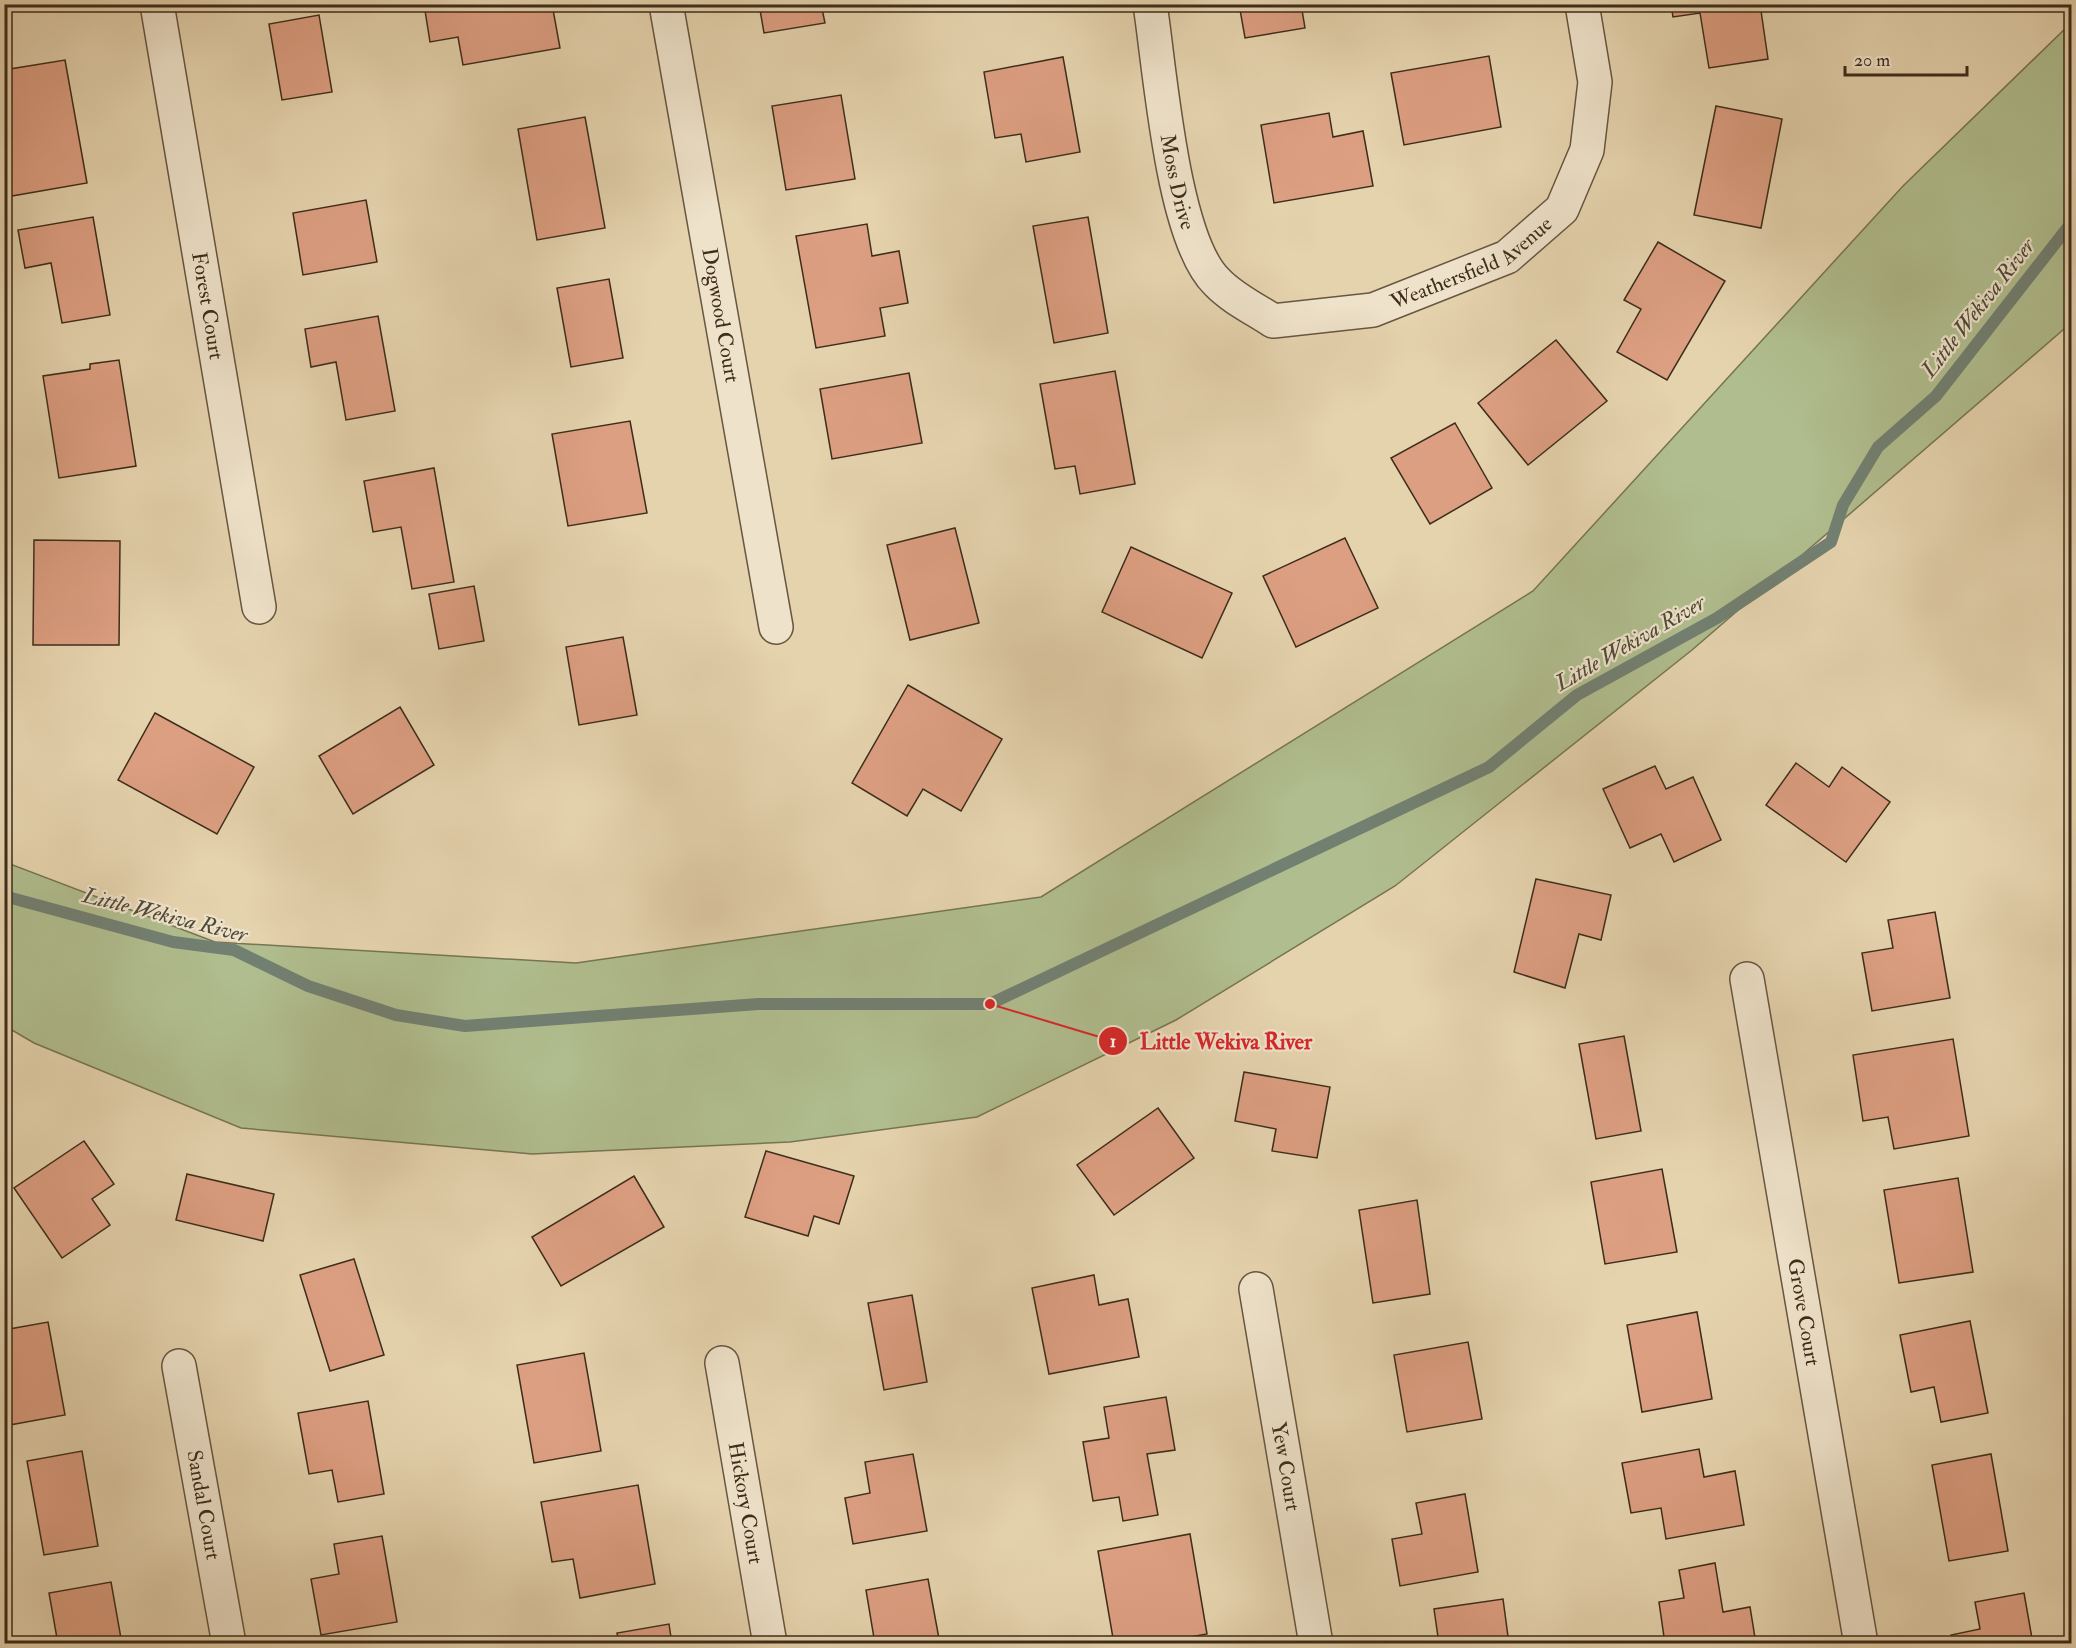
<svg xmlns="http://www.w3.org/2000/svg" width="2076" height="1648" font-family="'IM FELL Double Pica',serif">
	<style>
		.green { fill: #b0bd8e; stroke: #767554; stroke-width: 1.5 }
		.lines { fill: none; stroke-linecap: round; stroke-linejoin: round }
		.stream { stroke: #728072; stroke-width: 12 }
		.building { fill: #dd9f82; stroke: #3d2d1b; stroke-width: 1.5 }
		.minor-casing { stroke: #675640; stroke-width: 36 }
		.minor { stroke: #eee2ca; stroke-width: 33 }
		.labels { text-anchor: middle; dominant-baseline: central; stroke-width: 4.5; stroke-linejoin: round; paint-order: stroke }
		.street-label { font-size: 21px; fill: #3d2d1b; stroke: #eee2ca }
		.water-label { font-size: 22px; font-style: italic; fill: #4f4938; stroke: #eee2ca }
		.leader { fill: none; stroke: #d62828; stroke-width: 2 }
		.callout-dot { fill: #d62828; stroke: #eee2ca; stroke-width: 2 }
		.mark-label { font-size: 18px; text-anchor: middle; font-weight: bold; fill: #fff }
		.callout-label { font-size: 22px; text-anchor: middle; font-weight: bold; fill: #d62828; stroke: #eee2ca; stroke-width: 4.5; stroke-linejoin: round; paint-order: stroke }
	</style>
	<rect width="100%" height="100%" fill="#e5d3ae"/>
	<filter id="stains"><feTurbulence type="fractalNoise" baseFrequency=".00333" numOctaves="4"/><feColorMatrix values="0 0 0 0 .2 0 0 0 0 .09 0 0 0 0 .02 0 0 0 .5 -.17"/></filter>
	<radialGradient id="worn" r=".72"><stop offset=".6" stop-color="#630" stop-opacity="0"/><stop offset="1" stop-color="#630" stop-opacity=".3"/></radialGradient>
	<polygon class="green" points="2071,23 2071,323 1692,650 1395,886 1176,1020 977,1117 790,1142 532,1154 241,1128 34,1043 5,1026 5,862 215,942 576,963 1041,897 1533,591 1903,186"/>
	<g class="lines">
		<polyline class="stream" points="4,896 173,942 234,950 308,986 396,1015 465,1026 758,1004 990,1004 1489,767 1577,695 1717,618 1831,542 1843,505 1878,447 1936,396 2072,222"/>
	</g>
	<g class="building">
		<polygon points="424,4 552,4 560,48 463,65 458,37 430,42"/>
		<polygon points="759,4 821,4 825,23 764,33"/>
		<polygon points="1239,4 1301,4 1305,28 1245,38"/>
		<polygon points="1671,4 1760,4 1768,59 1709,68 1700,13 1673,17"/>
		<polygon points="319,15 332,92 282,100 269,24"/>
		<polygon points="1489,56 1501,127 1404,145 1391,73"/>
		<polygon points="1063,57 1080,152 1026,162 1021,134 995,138 984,72"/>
		<polygon points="65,60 87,183 6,197 4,70"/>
		<polygon points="841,95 855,179 786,190 772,106"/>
		<polygon points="1716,106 1782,119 1761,228 1694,215"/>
		<polygon points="1329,113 1333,137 1363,131 1373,186 1274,203 1261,125"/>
		<polygon points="585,117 605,228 537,240 518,129"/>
		<polygon points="366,200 377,262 303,275 293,213"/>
		<polygon points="93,217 110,315 62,323 51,263 25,268 18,230"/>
		<polygon points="1088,217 1108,333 1054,343 1033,226"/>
		<polygon points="867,224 872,256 899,251 908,303 880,308 885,336 816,348 796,236"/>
		<polygon points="1658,242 1725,281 1667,380 1617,352 1641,309 1624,300"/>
		<polygon points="609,279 623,358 571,367 557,288"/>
		<polygon points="378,316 395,411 346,420 336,362 311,367 305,329"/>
		<polygon points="1556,340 1607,401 1528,465 1478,403"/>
		<polygon points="119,360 136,466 59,478 43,376 90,369 90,364"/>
		<polygon points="1115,371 1135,484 1080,494 1075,466 1055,469 1040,384"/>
		<polygon points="909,373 922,443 832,459 820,389"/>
		<polygon points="630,421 647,513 568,526 552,434"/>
		<polygon points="1455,423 1492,488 1430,524 1391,458"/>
		<polygon points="434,468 454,582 412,589 401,527 373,532 364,481"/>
		<polygon points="955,528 979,623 910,640 887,545"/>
		<polygon points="1345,538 1378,608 1296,647 1263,576"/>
		<polygon points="34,540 120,541 119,645 33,645"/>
		<polygon points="1131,547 1232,593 1202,658 1102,612"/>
		<polygon points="474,586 484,641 439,649 429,594"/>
		<polygon points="623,637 637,715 579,725 566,647"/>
		<polygon points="908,685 1002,739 961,811 923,789 907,816 852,783"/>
		<polygon points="400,707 434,765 353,814 319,756"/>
		<polygon points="155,713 254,767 217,834 118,780"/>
		<polygon points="1796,763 1829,787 1842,767 1890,802 1846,862 1766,805"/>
		<polygon points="1655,766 1666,789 1693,777 1721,840 1674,862 1661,834 1630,848 1603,789"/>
		<polygon points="1536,879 1611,895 1601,940 1579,934 1565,988 1514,972"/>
		<polygon points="1935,912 1950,998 1872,1011 1862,953 1893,948 1888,920"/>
		<polygon points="1624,1036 1641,1131 1596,1139 1579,1044"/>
		<polygon points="1953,1039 1969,1136 1894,1149 1888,1117 1863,1121 1853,1055"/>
		<polygon points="1244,1072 1330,1087 1317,1158 1272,1151 1276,1129 1235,1121"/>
		<polygon points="1158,1108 1194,1158 1114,1215 1077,1165"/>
		<polygon points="84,1141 114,1184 92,1199 110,1225 62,1258 14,1188"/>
		<polygon points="766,1151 854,1176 839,1224 814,1216 808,1236 745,1217"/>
		<polygon points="1662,1169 1677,1252 1605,1264 1591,1182"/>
		<polygon points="187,1174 274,1194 263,1241 176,1220"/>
		<polygon points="634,1176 664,1227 561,1286 532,1237"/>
		<polygon points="1958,1178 1973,1272 1899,1283 1884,1190"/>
		<polygon points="1417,1200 1430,1294 1373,1303 1359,1210"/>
		<polygon points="354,1259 384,1355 330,1371 300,1275"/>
		<polygon points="1094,1275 1099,1305 1128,1299 1139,1357 1049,1374 1032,1288"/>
		<polygon points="912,1295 927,1382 884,1390 868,1303"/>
		<polygon points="1697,1312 1712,1399 1642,1412 1627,1325"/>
		<polygon points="1970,1321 1988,1413 1941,1422 1934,1387 1911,1392 1900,1335"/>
		<polygon points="48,1322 65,1415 4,1426 4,1330"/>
		<polygon points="1468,1342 1482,1419 1407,1432 1394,1355"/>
		<polygon points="584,1353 601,1451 534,1463 517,1365"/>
		<polygon points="1166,1397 1175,1450 1147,1454 1158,1515 1123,1521 1119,1497 1093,1501 1083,1442 1109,1438 1104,1407"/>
		<polygon points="368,1401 384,1494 338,1502 332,1470 309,1474 298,1413"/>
		<polygon points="1699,1449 1704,1477 1735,1471 1744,1525 1666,1539 1661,1508 1631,1513 1622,1463"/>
		<polygon points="82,1451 98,1546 44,1555 27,1461"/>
		<polygon points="913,1454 927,1531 853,1544 845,1498 870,1493 865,1462"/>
		<polygon points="1991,1454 2008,1551 1949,1561 1932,1465"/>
		<polygon points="638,1485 655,1584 580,1598 573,1559 552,1562 541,1502"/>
		<polygon points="1465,1494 1478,1572 1400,1586 1392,1539 1422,1534 1416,1503"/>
		<polygon points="1190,1534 1207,1634 1151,1644 1114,1644 1098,1551"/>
		<polygon points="382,1536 397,1622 321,1635 311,1579 339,1574 334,1544"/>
		<polygon points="1715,1563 1723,1612 1750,1607 1756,1644 1665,1644 1659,1602 1684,1598 1679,1570"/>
		<polygon points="928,1579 940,1644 875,1644 866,1590"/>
		<polygon points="111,1582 122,1644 58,1644 49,1593"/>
		<polygon points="2024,1593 2033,1644 1952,1644 1951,1635 1980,1629 1975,1602"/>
		<polygon points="1503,1599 1509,1644 1439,1644 1434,1609"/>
		<polygon points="669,1624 672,1644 619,1644 617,1633"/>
	</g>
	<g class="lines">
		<defs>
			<g id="minor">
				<path id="s1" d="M157,4l102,603"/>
				<path id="s2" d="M666,4l110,623"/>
				<path id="s3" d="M1150,4c10,65 22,235 67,278 15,16 38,27 56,39l100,-11 134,-53 55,-48 25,-59 8,-68 -13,-78"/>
				<path id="s4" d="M1747,979l114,665"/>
				<path id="s5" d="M1256,1289l60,355"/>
				<path id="s6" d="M722,1363l48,281"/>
				<path id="s7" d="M179,1366l50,278"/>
			</g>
		</defs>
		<use href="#minor" class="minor-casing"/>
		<use href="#minor" class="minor"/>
	</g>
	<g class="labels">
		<g class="street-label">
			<text stroke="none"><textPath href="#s3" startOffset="180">Moss Drive</textPath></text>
			<text stroke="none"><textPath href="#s3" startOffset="568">Weathersfield Avenue</textPath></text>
			<text stroke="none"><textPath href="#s1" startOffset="306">Forest Court</textPath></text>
			<text stroke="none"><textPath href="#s2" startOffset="316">Dogwood Court</textPath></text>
			<text stroke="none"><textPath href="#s4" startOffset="338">Grove Court</textPath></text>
			<text stroke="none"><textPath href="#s5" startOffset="180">Yew Court</textPath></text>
			<text stroke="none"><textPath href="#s6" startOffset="142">Hickory Court</textPath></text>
			<text stroke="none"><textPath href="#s7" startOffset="141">Sandal Court</textPath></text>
		</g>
		<g class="water-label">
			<text transform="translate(1978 308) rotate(-52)">Little Wekiva River</text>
			<text transform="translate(1630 643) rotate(-30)">Little Wekiva River</text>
			<text transform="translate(165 915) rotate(14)">Little Wekiva River</text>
		</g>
	</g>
	<path class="leader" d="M990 1004L1113 1041"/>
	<g class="callout-dot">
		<circle cx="990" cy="1004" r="6"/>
		<circle cx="1113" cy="1041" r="15"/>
	</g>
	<g class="mark-label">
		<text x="1113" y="1047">1</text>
	</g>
	<g class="callout-label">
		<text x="1226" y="1049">Little Wekiva River</text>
	</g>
	<rect width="2076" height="1648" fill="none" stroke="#e5d3ae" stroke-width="24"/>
	<rect x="6" y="6" width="2064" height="1636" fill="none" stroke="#3d2d1b" stroke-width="3"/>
	<rect x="12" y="12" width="2052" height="1624" fill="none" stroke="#3d2d1b" stroke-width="1.5"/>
	<path d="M1845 66v9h122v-9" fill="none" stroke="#3d2d1b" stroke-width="3"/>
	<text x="1854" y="66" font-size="18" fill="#3d2d1b" stroke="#eee2ca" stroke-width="4.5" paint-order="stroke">20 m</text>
	<rect width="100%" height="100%" filter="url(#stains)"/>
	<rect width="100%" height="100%" fill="url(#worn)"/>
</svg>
